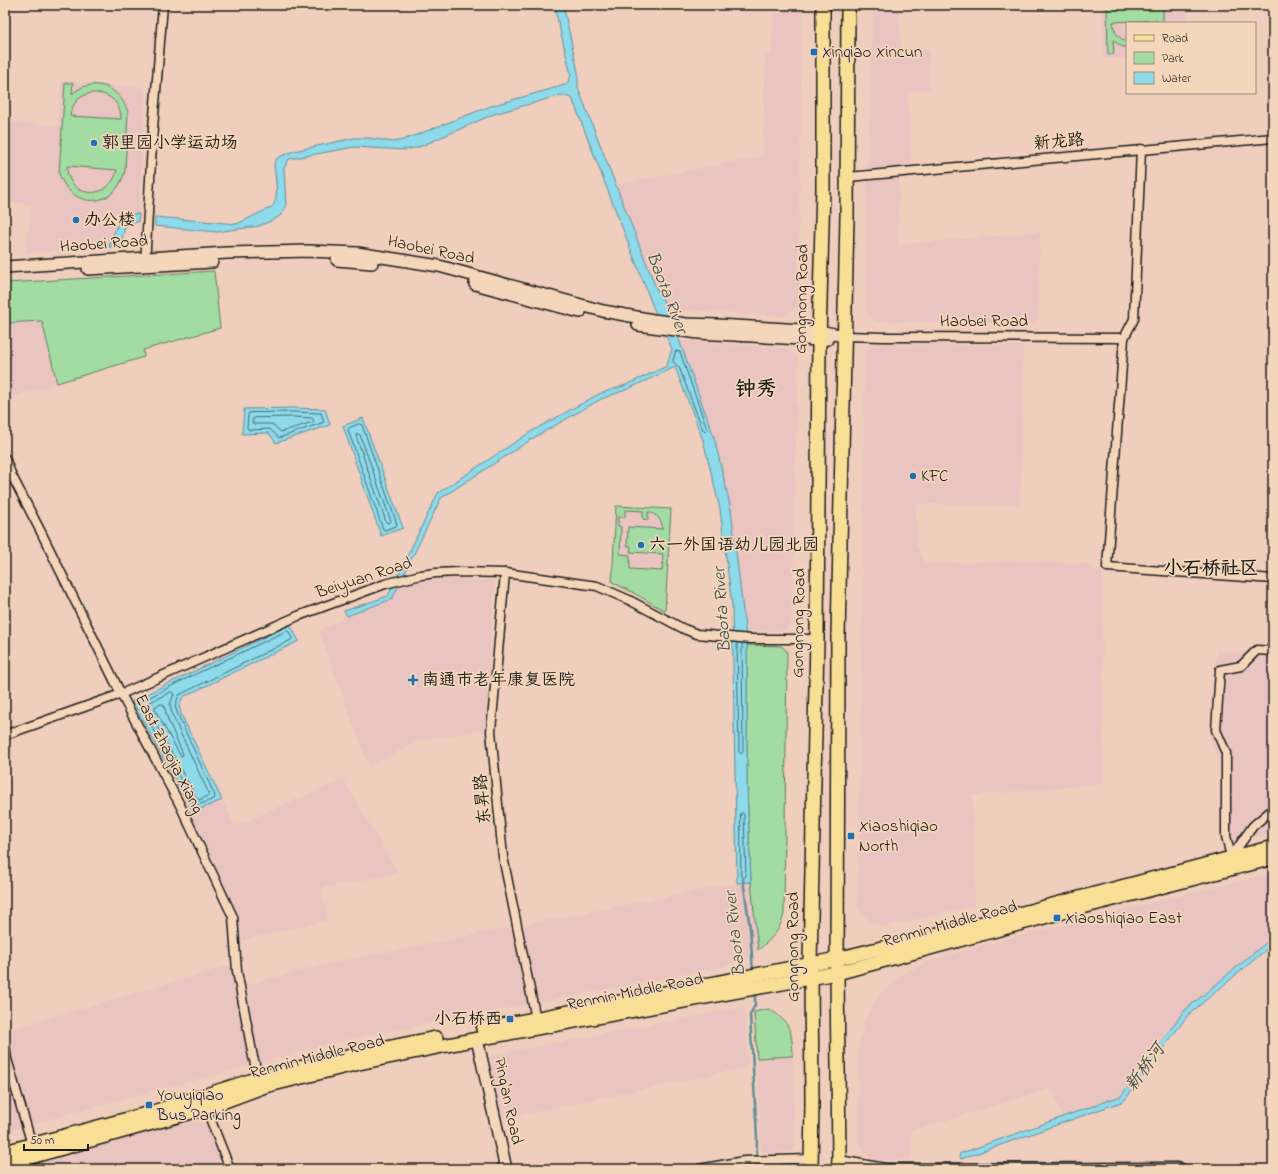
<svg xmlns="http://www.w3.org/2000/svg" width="1278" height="1174" font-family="'Indie Flower','LXGW WenKai TC',sans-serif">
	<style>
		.built { fill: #e9c4c1 }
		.green { fill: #a2dca2; stroke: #5f7c5f; fill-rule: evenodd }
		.water { fill: #8ddaeb; stroke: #608e98 }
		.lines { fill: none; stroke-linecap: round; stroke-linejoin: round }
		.shore { stroke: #49686f; stroke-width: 1 }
		.stream { stroke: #608e98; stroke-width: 2.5 }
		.street-casing { stroke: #1c1c1c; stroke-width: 11 }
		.secondary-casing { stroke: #1c1c1c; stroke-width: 14 }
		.primary-casing { stroke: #1c1c1c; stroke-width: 16 }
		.street { stroke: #f4d7ba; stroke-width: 8 }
		.secondary { stroke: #f4d7ba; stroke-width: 11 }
		.primary { stroke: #f9df96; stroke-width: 13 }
		.poi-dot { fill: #1f6fb2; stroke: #f4d7ba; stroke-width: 1.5 }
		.labels { text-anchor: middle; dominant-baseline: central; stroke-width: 3.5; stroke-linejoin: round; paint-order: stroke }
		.poi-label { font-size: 17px; fill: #1c1c1c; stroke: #f4d7ba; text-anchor: start }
		.street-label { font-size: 17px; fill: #1c1c1c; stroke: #f4d7ba }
		.water-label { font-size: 18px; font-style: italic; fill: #384c50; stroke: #f4d7ba }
		.quarter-label { font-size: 19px; font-weight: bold; fill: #1c1c1c; stroke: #f4d7ba }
		.district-label { font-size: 21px; font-weight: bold; fill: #1c1c1c; stroke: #f4d7ba }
	</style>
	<rect width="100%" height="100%" fill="#efcebd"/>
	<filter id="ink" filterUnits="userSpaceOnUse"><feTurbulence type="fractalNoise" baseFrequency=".025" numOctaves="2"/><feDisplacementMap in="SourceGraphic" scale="8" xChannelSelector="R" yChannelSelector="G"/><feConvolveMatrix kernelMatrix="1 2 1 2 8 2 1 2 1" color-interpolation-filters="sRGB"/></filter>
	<g filter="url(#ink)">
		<g class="built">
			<polygon points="784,5 802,5 798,305 790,313 785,316 668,309 656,288 616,185 763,156 765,56 772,56 773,14 784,14"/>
			<polygon points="873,5 899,5 901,48 929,49 930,90 907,92 912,177 899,178 898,245 1040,232 1037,320 1036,323 879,322 873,320 868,316 867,312 867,177"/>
			<polygon points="1103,5 1189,5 1186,23 1127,23 1127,58 1103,58"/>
			<polygon points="61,81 145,88 139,214 133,214 117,225 109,247 25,253 32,204 5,202 5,122 57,125"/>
			<polygon points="42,321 57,383 5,399 5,323"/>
			<polygon points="680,341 783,348 794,353 798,358 792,621 791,625 786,629 781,631 745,631 731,509 714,437"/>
			<polygon points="880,344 1023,346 1020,505 916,504 916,544 925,564 1019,561 1085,564 1102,573 1103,784 972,795 975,906 888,926 882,926 872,922 864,916 858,907 865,356 866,352 869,348"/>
			<polygon points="616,506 671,509 665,611 632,592 612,582"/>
			<polygon points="434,577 494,581 485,730 421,740 369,766 319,631 347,616 392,599 400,583 408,583"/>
			<polygon points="1217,651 1273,654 1273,832 1220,844 1221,765 1211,741"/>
			<polygon points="343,779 398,873 321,888 328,920 240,941 238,916 187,815 222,800 235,826"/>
			<polygon points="1273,873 1273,937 1184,1011 1121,1096 1062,1117 1052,1088 911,1131 910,1160 874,1160 864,1152 861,1147 858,1139 859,1046 865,1019 880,994 902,974 928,962 979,946"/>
			<polygon points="751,882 758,950 747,958 725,966 335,1042 262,1062 258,1060 256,1056 243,986 326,964 737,883"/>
			<polygon points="232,965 245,1035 250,1058 250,1064 248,1066 100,1105 5,1132 5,1031"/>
			<polygon points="744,1007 748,1067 501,1119 489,1056"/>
			<polygon points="793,1056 795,1146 794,1150 791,1152 766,1153 761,1151 757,1058"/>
			<polygon points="191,1119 206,1125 211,1129 227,1169 19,1169"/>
		</g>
		<g class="green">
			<path d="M1107,5h56v18h-6v-3l-44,2c1,10 5,16 14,20v6l-6,-2 -8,-6 1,14 -6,1z"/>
			<path d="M65,83h8l-1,11c21,-19 48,-7 56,18l-3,58c-8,39 -54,41 -66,3zM91,93c17,-1 30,9 30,26l-51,-3c2,-13 9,-20 21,-23zM67,166l50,4c-7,32 -50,29 -50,-4z"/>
			<polygon points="214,271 220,328 143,350 144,357 57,383 42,321 5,323 5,283"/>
			<path d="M616,506l55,3 -6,102 -33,-19 -20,-10zM625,510l18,1v8l5,1v-8c9,2 15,9 14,17l-34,-2 -1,19h4l-1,6 33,2 -1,17 -32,-2v-14l-10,-1 1,-27 -3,-1v-9h7z"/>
			<path d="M747,645l34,1 5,4 1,4 -3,260c-5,19 -12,24 -26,36l-7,-68 -4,-95z"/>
			<path d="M769,1009c22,14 23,22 24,47l-36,2 -3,-46z"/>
		</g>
		<g class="water">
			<path d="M554,5h9l15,67v16l78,200 12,21 46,128 17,72 16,136v142l4,95 -14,1 -5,-278 -12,-96 -17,-69 -28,-73 -47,22 -27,10 -66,38 -94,61 -49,101 -45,17 -3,-5 44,-15 50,-103 94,-62 67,-37 27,-9 41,-19 5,-17 -19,-42 -81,-209 -10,-3 -68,19 -75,33 -14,3 -51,-3 -65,12 -5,9 2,39 -5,8 -8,5 -14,6 -42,6 -62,-6v-9l82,7 35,-17c8,-8 3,-31 2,-42l1,-5 6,-4 13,-5 60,-13h15l24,4 10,-2 88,-34 74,-21 3,-3 3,-7z"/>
			<polygon points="133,214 139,214 138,222 131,222 125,227 120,247 109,247 117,225"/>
			<polygon points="293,408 325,409 330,425 276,443 269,433 242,434 244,409"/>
			<polygon points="363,418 403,528 381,536 343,426"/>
			<polygon points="290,625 299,641 183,697 179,706 181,714 222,800 193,812 132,701"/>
			<polygon points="1273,937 1273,944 1188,1015 1124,1101 961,1159 959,1154 1121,1096 1184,1011"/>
			<polygon points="793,1164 795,1169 743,1169 745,1167"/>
		</g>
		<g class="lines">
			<g class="shore">
				<polygon points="676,351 680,352 707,429 706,431 703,430 679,367 673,362"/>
				<polygon points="293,412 321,413 324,422 279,438 270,429 249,430 247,428 248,415 249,413"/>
				<polygon points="293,417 312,418 314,420 313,422 281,432 272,424 254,424 252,423 253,419 254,418"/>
				<polygon points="359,424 362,425 397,524 396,526 385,530 383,529 348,430 349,428"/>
				<polygon points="357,434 360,435 391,521 389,523 386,522 356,436"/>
				<polygon points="287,631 289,632 292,638 291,640 179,695 175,706 178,715 215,796 214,799 195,806 139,703 177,683"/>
				<polyline points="737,643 739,752 741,754 743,752 742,643"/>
				<polygon points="171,692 174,694 170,705 173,717 209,794 208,796 199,800 197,799 146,706 147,704"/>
				<polygon points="162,704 164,705 168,720 183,754 182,756 180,755 155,710 155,707"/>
				<polygon points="741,813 743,813 744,815 746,876 744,878 742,878 741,876"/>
			</g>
			<g class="stream">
				<polyline points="743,880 750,928 753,972"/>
				<polyline points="755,993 755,1005 750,1015 757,1138 756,1169"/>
			</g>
			<defs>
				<g id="street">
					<polyline points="1141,149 1134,319 1124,338 1107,567 1273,579"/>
					<polyline points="848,177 1273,138"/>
					<polyline points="145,264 153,128 163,5"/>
					<polyline points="844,336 884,337 1124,338"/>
					<polyline points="5,458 12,476 41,532 121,694 180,805 233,917 237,971 253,1057 259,1078"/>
					<polyline points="505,573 491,731 503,857 536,1019"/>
					<polyline points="5,735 121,694 298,616 385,584 421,575 436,573 459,572 505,573 597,586 629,600 684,629 697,634 751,639 817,639"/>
					<polyline points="1231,857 1253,826 1273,809"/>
					<polyline points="1232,861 1226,836 1226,753 1216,730 1220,670 1241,666 1257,650 1273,651"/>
					<polyline points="5,1045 7,1059 32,1145"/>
					<polyline points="206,1108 230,1169"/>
					<polyline points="839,1160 885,1168 1177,1167 1184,1169"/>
					<polyline points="699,1169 744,1161 811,1159"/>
				</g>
				<g id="secondary">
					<polyline points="337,260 372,263"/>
					<polyline points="5,267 227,253 309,251 357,253 439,266 603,311 653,320 686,324 717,325 819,331 844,336"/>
					<polyline points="88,269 212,262"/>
					<polyline points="475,284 580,312"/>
					<polyline points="638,325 699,333 819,340 828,339"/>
					<polyline points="477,1039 506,1169"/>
				</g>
				<g id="primary">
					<polyline points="483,1029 837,959 1003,918 1273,847"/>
					<polyline points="5,1152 150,1113 259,1078 356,1054 436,1038"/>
					<polyline points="5,1164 206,1108 265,1086 359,1063 477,1039 837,973 1055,914 1273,858"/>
					<polyline points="811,1169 812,1101 811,978 810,964 817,639 819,340 823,187 823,5"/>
					<polyline points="838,1169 839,1160 837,973 838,637 847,217 848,5"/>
				</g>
			</defs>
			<use href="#street" class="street-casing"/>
			<use href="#secondary" class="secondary-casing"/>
			<use href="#primary" class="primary-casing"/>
			<use href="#street" class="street"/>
			<use href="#secondary" class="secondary"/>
			<use href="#primary" class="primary"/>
		</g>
	</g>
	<g class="poi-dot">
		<rect x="810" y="48" width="8" height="8" rx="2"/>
		<circle cx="94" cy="143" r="4"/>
		<circle cx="76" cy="220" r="4"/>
		<circle cx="913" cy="476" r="4"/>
		<circle cx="641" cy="545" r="4"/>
		<path d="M411 674h4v4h4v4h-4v4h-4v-4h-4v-4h4z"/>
		<rect x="847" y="832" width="8" height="8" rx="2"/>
		<rect x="1053" y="914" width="8" height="8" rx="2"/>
		<rect x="506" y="1015" width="8" height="8" rx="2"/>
		<rect x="145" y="1101" width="8" height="8" rx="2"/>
	</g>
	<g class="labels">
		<g class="poi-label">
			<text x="822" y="52">Xinqiao Xincun</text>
			<text x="102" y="143">郭里园小学运动场</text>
			<text x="84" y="220">办公楼</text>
			<text x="921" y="476">KFC</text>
			<text x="649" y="545">六一外国语幼儿园北园</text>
			<text x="422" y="680">南通市老年康复医院</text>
			<text x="859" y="826">Xiaoshiqiao<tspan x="859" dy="20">North</tspan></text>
			<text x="1065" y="918">Xiaoshiqiao East</text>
			<text x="502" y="1019" text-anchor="end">小石桥西</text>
			<text x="157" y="1095">Youyiqiao<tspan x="157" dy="20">Bus Parking</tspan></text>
		</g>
		<g class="street-label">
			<text transform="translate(1059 142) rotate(-5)">新龙路</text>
			<text transform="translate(104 244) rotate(-4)">Haobei Road</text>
			<text transform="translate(431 250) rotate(12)">Haobei Road</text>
			<text transform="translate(802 299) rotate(-89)">Gongnong Road</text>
			<text x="984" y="321">Haobei Road</text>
			<text transform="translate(364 578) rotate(-18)">Beiyuan Road</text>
			<text transform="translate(799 623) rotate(-89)">Gongnong Road</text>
			<text transform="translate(169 754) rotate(63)">East Zhaojia Xiang</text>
			<text transform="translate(483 799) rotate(-95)">东昇路</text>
			<text transform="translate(950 924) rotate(-15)">Renmin Middle Road</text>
			<text transform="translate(793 947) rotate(-90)">Gongnong Road</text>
			<text transform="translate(635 992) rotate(-11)">Renmin Middle Road</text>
			<text transform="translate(317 1057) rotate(-14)">Renmin Middle Road</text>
			<text transform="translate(508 1101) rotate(78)">Ping'an Road</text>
		</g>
		<g class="water-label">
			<text transform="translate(666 293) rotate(69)">Baota River</text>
			<text transform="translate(723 610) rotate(-94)">Baota River</text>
			<text transform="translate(736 934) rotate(-96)">Baota River</text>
			<text transform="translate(1146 1068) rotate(-54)">新桥河</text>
		</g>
		<g class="quarter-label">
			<text x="1211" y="569">小石桥社区</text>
		</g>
		<g class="district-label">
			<text x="756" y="390">钟秀</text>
		</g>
	</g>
	<rect width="1278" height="1174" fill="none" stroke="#f4d7ba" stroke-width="20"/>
	<rect x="10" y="10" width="1258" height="1154" fill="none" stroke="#1c1c1c" stroke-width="1.5" filter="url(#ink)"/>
	<rect x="1126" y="22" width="130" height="72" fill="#f4d7ba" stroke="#9e8c7b"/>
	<rect x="1134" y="35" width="20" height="6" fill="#f9df96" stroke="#9e8c7b"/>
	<text x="1162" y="42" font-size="12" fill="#1c1c1c">Road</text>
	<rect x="1134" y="52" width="20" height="12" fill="#a2dca2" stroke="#9e8c7b"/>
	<text x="1162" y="62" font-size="12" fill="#1c1c1c">Park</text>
	<rect x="1134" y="72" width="20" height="12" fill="#8ddaeb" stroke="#9e8c7b"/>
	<text x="1162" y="82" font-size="12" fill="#1c1c1c">Water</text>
	<path d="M24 1144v6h64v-6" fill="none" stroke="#1c1c1c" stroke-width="2"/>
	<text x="30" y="1144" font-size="12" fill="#1c1c1c" stroke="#f4d7ba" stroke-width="3" paint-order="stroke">50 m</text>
</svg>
